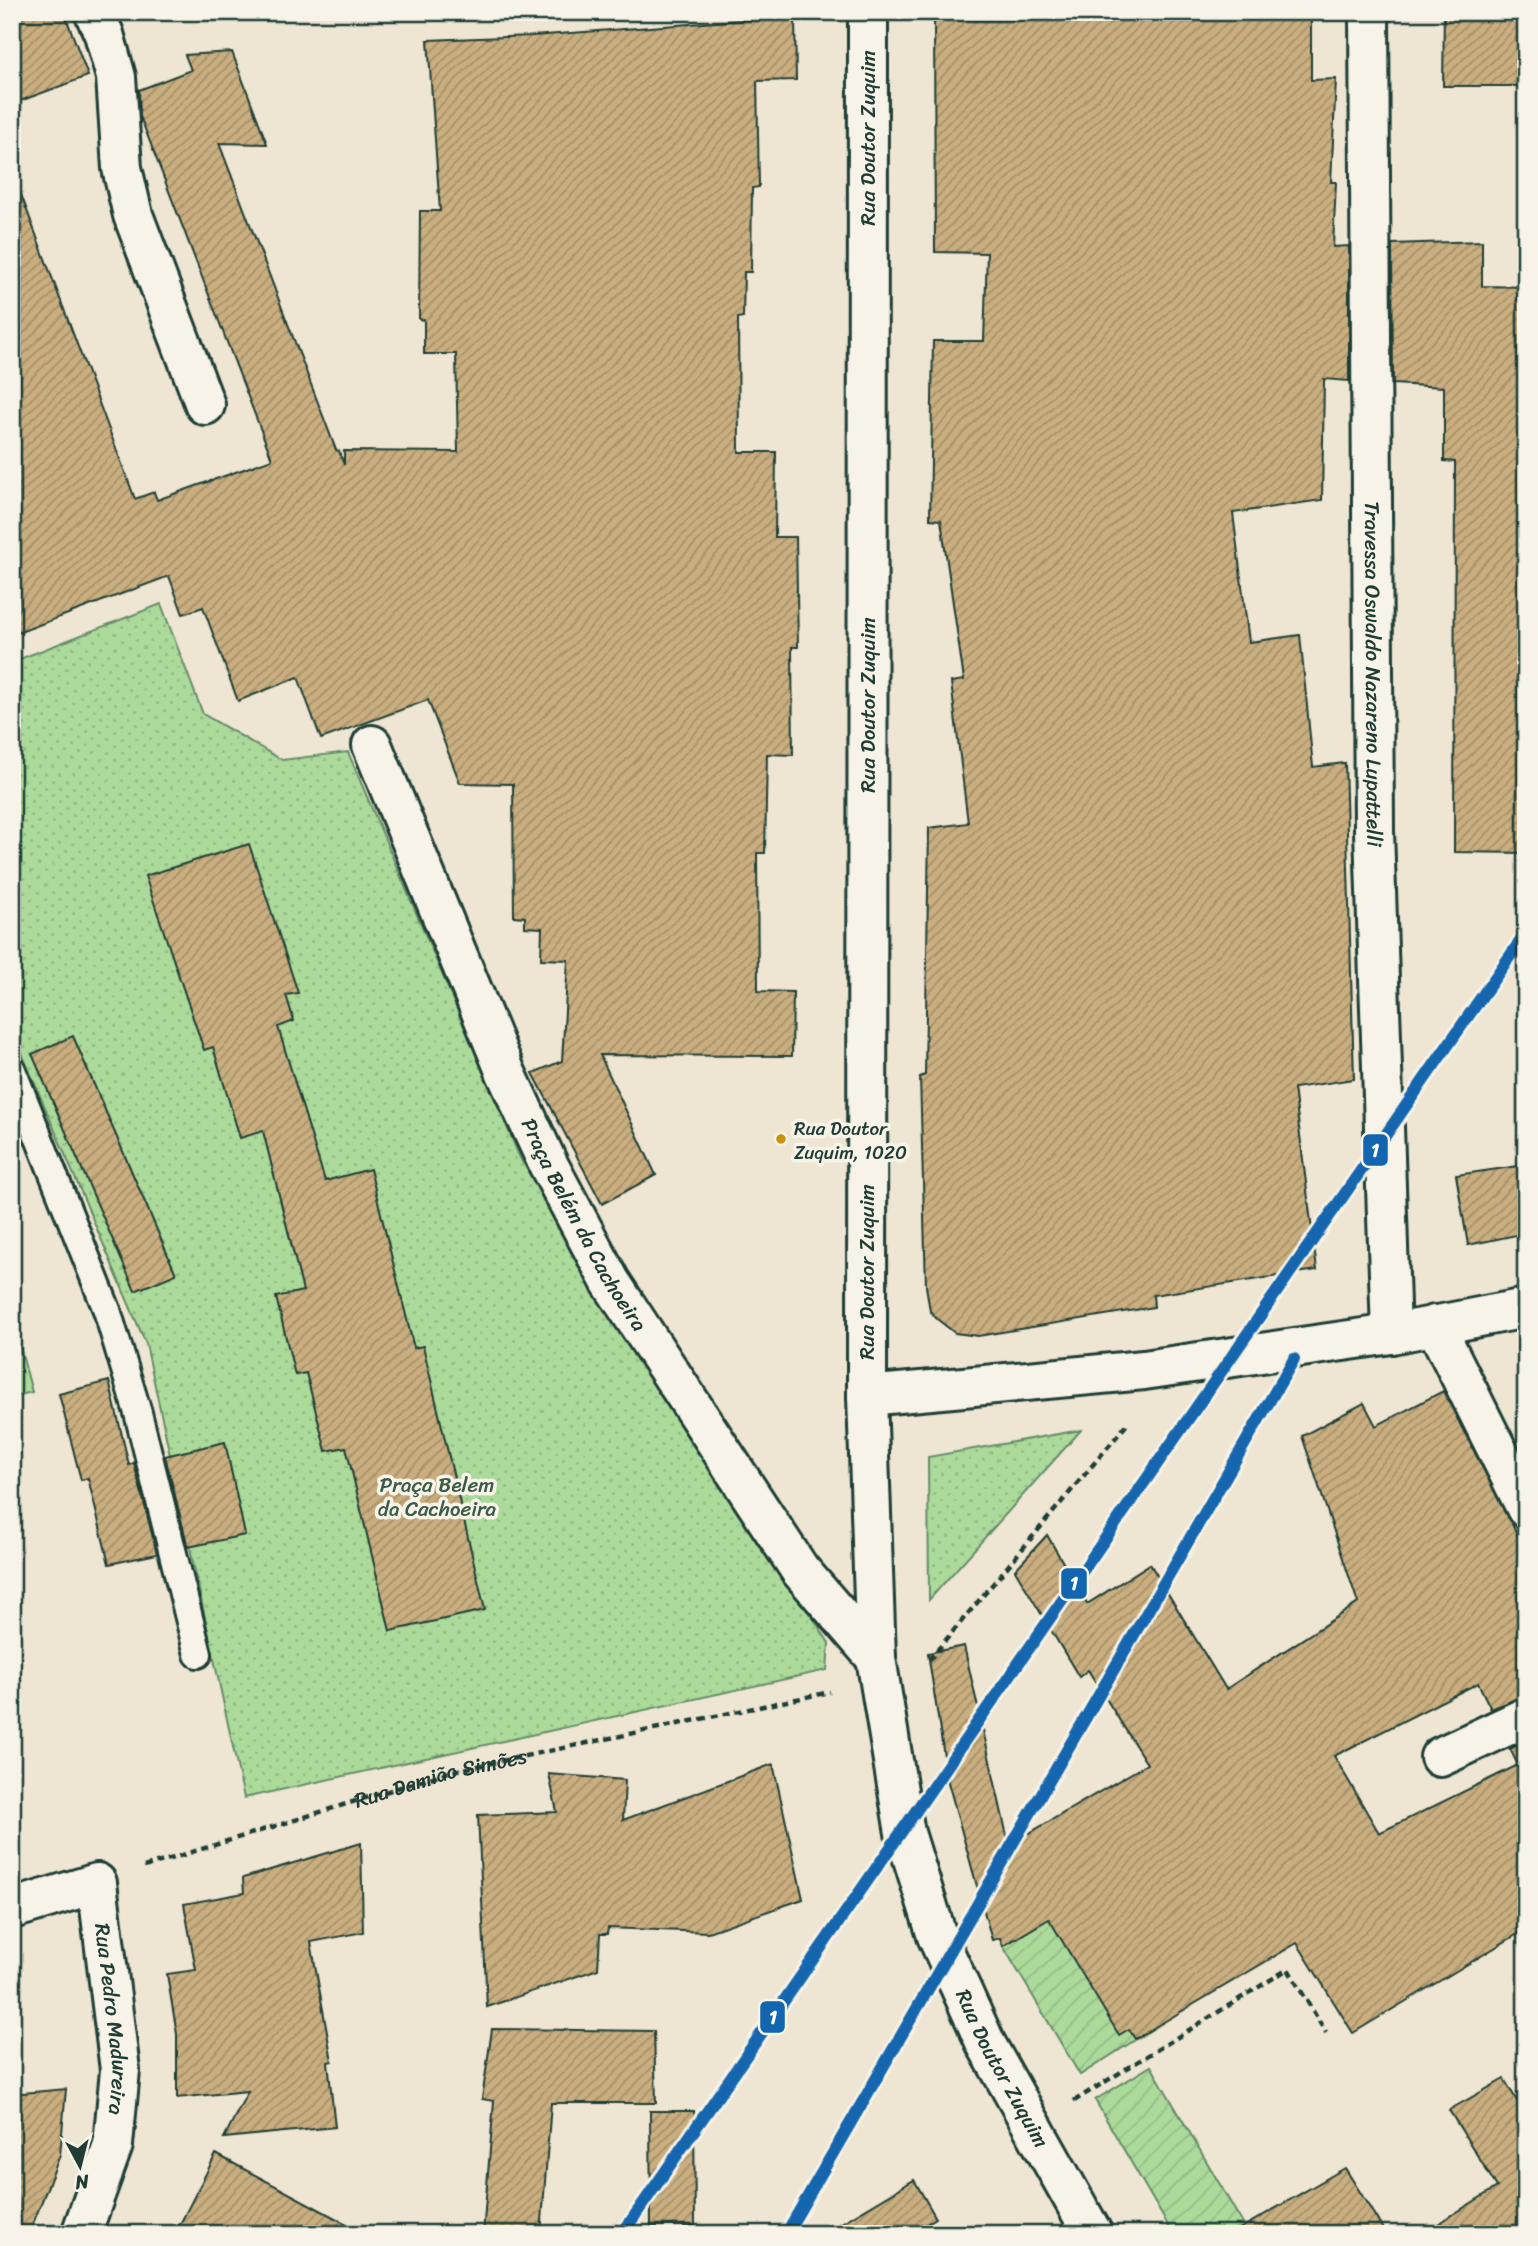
<svg xmlns="http://www.w3.org/2000/svg" width="1538" height="2246" font-family="Sriracha,sans-serif">
	<style>
		.grass { fill: #abda9a; stroke: #658c67; stroke-width: 2 }
		.park { fill: url(#park-dots); stroke: #658c67; stroke-width: 2 }
		.garden { fill: url(#garden-furrows); stroke: #658c67; stroke-width: 2 }
		.building { fill: url(#building-hatch); stroke: #1f3d34; stroke-width: 2 }
		.lines { fill: none; stroke-linecap: round; stroke-linejoin: round }
		.lane-casing { stroke: #1f3d34; stroke-width: 32 }
		.street-casing { stroke: #1f3d34; stroke-width: 44 }
		.primary-casing { stroke: #1f3d34; stroke-width: 44 }
		.path { stroke: #1f3d34; stroke-width: 4.5; stroke-dasharray: 7 5; stroke-linecap: butt }
		.lane { stroke: #f7f3e8; stroke-width: 26 }
		.street { stroke: #f7f3e8; stroke-width: 38 }
		.primary { stroke: #f7f3e8; stroke-width: 38 }
		.metro-1-casing { stroke: #f7f3e8; stroke-width: 18 }
		.metro-1 { stroke: #1266af; stroke-width: 12 }
		.bus-dot { fill: #cc910a; stroke: #f7f3e8; stroke-width: 2.5 }
		.labels { text-anchor: middle; dominant-baseline: central; stroke-width: 7; stroke-linejoin: round; paint-order: stroke }
		.bus-label { font-size: 19px; fill: #1f3d34; stroke: #f7f3e8; text-anchor: start }
		.street-label { font-size: 21px; fill: #1f3d34; stroke: #f7f3e8 }
		.park-label { font-size: 21px; fill: #3b5c48; stroke: #f7f3e8 }
		.line-badge { stroke: #f7f3e8; stroke-width: 2.5 }
		.badge-label { font-size: 19px; text-anchor: middle; font-weight: bold; fill: #fff }
	</style>
	<defs>
		<pattern id="park-dots" width="8" height="8" patternUnits="userSpaceOnUse" patternTransform="scale(1.75)"><rect width="8" height="8" fill="#abda9a"/><path d="M2 2h.1M6 6h.1" fill="none" stroke="#93bc85" stroke-width="1.8" stroke-linecap="round"/></pattern>
		<pattern id="garden-furrows" width="10" height="10" patternUnits="userSpaceOnUse" patternTransform="scale(1.75)"><rect width="10" height="10" fill="#abda9a"/><path d="M-1 1l2-2M0 10L10 0M9 11l2-2" fill="none" stroke="#93bc85"/></pattern>
		<pattern id="building-hatch" width="6" height="6" patternUnits="userSpaceOnUse" patternTransform="scale(1.75)"><rect width="6" height="6" fill="#caae7f"/><path d="M-1 1l2-2M0 6l6-6M5 7l2-2" fill="none" stroke="#a38f69"/></pattern>
	</defs>
	<rect width="100%" height="100%" fill="#eee5d3"/>
	<filter id="ink" filterUnits="userSpaceOnUse"><feTurbulence type="fractalNoise" baseFrequency=".0143" numOctaves="2"/><feDisplacementMap in="SourceGraphic" scale="14" xChannelSelector="R" yChannelSelector="G"/><feConvolveMatrix kernelMatrix="1 2 1 2 8 2 1 2 1" color-interpolation-filters="sRGB"/></filter>
	<g filter="url(#ink)">
		<polygon class="grass" points="12,1317 32,1392 12,1397"/>
		<g class="park">
			<polygon points="161,604 203,714 282,760 348,752 520,1158 829,1643 827,1670 244,1798 146,1344 12,1030 12,662"/>
			<polygon points="1081,1430 929,1600 928,1457"/>
		</g>
		<g class="garden">
			<polygon points="1065,1909 1157,2026 1080,2075 1003,1946"/>
			<polygon points="1151,2066 1244,2226 1231,2234 1173,2234 1095,2100"/>
		</g>
		<g class="building">
			<polygon points="12,12 64,12 88,76 12,104"/>
			<polygon points="934,12 1311,12 1311,80 1336,79 1331,182 1336,182 1333,247 1349,246 1349,381 1324,379 1322,500 1233,513 1249,642 1300,635 1313,767 1345,763 1354,1079 1294,1088 1317,1270 1153,1295 1154,1307 978,1336 955,1333 937,1319 930,1311 926,1286 920,1077 925,1075 929,828 968,823 951,682 964,680 941,520 930,519 933,341 984,341 987,253 935,252"/>
			<polygon points="1444,12 1526,12 1526,86 1443,86"/>
			<polygon points="795,16 796,80 757,81 759,187 752,188 751,272 744,272 743,317 738,318 739,452 776,452 775,537 796,537 798,647 792,647 793,755 767,754 765,853 757,853 758,991 793,992 792,1056 600,1055 656,1175 602,1204 533,1073 562,1061 568,960 541,959 542,928 525,927 525,917 514,916 513,784 460,783 428,700 321,739 298,677 238,701 203,607 183,614 169,576 12,635 12,185 17,184 135,499 154,492 157,500 272,459 140,116 139,90 191,70 185,55 232,52 267,144 219,143 336,450 339,451 344,465 344,451 458,452 456,354 424,354 424,320 419,319 420,211 440,211 428,40 532,36"/>
			<polygon points="1482,241 1482,286 1526,287 1526,853 1454,852 1455,462 1444,461 1444,387 1393,384 1392,244"/>
			<polygon points="249,844 298,993 286,995 294,1021 278,1027 325,1181 370,1169 414,1348 423,1346 485,1610 390,1631 346,1447 326,1451 306,1373 295,1375 276,1297 303,1291 263,1131 240,1138 213,1047 204,1050 145,876"/>
			<polygon points="73,1036 176,1274 135,1291 32,1054"/>
			<polygon points="1526,1165 1526,1233 1468,1245 1456,1175"/>
			<polygon points="109,1381 129,1465 134,1463 157,1554 109,1564 88,1478 81,1480 59,1394"/>
			<polygon points="1443,1391 1526,1551 1526,1696 1491,1709 1478,1683 1334,1756 1379,1833 1518,1765 1510,1749 1526,1741 1526,1929 1353,2033 1297,1943 1135,2039 1129,2029 1119,2035 1049,1919 1003,1946 1000,1938 992,1940 948,1782 928,1653 964,1646 1009,1845 1147,1764 1088,1670 1079,1677 1015,1570 1047,1535 1087,1604 1150,1564 1226,1689 1358,1603 1302,1436 1364,1403 1376,1426"/>
			<polygon points="225,1442 245,1535 188,1547 165,1456"/>
			<polygon points="773,1764 803,1899 708,1932 608,1928 607,1934 600,1934 598,1969 487,2007 478,1815 557,1812 549,1774 625,1780 623,1820"/>
			<polygon points="361,1843 363,1932 311,1942 332,2061 328,2062 335,2127 224,2138 248,2091 177,2098 177,2034 167,1974 196,1970 184,1904 244,1893 243,1878"/>
			<polygon points="492,2029 654,2031 656,2103 551,2103 541,2234 483,2234 494,2101 482,2099"/>
			<polygon points="1504,2079 1526,2116 1526,2234 1422,2234 1497,2187 1449,2110"/>
			<polygon points="66,2089 60,2155 29,2234 12,2234 12,2094"/>
			<polygon points="650,2111 694,2111 695,2226 651,2226"/>
			<polygon points="216,2154 365,2234 175,2234"/>
			<polygon points="1345,2168 1386,2234 1231,2234"/>
			<polygon points="914,2180 936,2218 911,2234 823,2234"/>
		</g>
		<g class="lines">
			<defs>
				<polyline id="lane" points="12,1070 107,1310 138,1413 198,1654"/>
				<g id="street">
					<polyline points="94,12 104,34 116,77 122,168 133,215 205,405"/>
					<path id="s2" d="M1369,12l5,819 17,503"/>
					<path id="s3" d="M372,745l134,328 42,91 62,117 190,289 76,88"/>
					<polyline points="1435,1325 1526,1508"/>
					<polyline points="867,1396 1144,1370 1391,1334 1526,1308"/>
					<polyline points="1440,1757 1526,1717"/>
					<path id="s4" d="M12,1909l85,-26 23,187 -7,75 -32,89"/>
				</g>
				<g id="primary">
					<path id="s5" d="M868,12l-1,1384 9,262 29,175 32,103 49,108 107,190"/>
				</g>
			</defs>
			<use href="#lane" class="lane-casing"/>
			<use href="#street" class="street-casing"/>
			<use href="#primary" class="primary-casing"/>
			<g class="path">
				<polyline points="929,1660 1128,1423"/>
				<path id="s1" d="M144,1867l305,-95 381,-80"/>
				<polyline points="1074,2101 1288,1969 1326,2033"/>
			</g>
			<use href="#lane" class="lane"/>
			<use href="#street" class="street"/>
			<use href="#primary" class="primary"/>
			<defs>
				<g id="metro-1">
					<polyline points="622,2234 1526,933"/>
					<polyline points="786,2234 1294,1359"/>
				</g>
			</defs>
			<use href="#metro-1" class="metro-1-casing"/>
			<use href="#metro-1" class="metro-1"/>
		</g>
	</g>
	<circle class="bus-dot" cx="781" cy="1139" r="6"/>
	<g class="labels">
		<g class="bus-label">
			<text x="794" y="1128">Rua Doutor<tspan x="794" dy="24">Zuquim, 1020</tspan></text>
		</g>
		<g class="street-label">
			<text transform="translate(868 138) rotate(-90)">Rua Doutor Zuquim</text>
			<text stroke="none"><textPath href="#s2" startOffset="662">Travessa Oswaldo Nazareno Lupattelli</textPath></text>
			<text transform="translate(868 705) rotate(-90)">Rua Doutor Zuquim</text>
			<text stroke="none"><textPath href="#s3" startOffset="525">Praça Belém da Cachoeira</textPath></text>
			<text transform="translate(867 1272) rotate(-90)">Rua Doutor Zuquim</text>
			<text stroke="none"><textPath href="#s1" startOffset="310">Rua Damião Simões</textPath></text>
			<text stroke="none"><textPath href="#s4" startOffset="226">Rua Pedro Madureira</textPath></text>
			<text stroke="none"><textPath href="#s5" startOffset="2079">Rua Doutor Zuquim</textPath></text>
		</g>
		<g class="park-label">
			<text x="437" y="1485">Praça Belem<tspan x="437" dy="24">da Cachoeira</tspan></text>
		</g>
	</g>
	<g class="line-badge">
		<rect x="1362" y="1133" width="27" height="34" rx="7" fill="#1266af"/>
		<rect x="1060" y="1567" width="28" height="33" rx="7" fill="#1266af"/>
		<rect x="759" y="2000" width="27" height="34" rx="7" fill="#1266af"/>
	</g>
	<g class="badge-label">
		<text x="1375" y="1157">1</text>
		<text x="1074" y="1590">1</text>
		<text x="773" y="2024">1</text>
	</g>
	<rect width="1538" height="2246" fill="none" stroke="#f7f3e8" stroke-width="42"/>
	<rect x="21" y="21" width="1496" height="2204" fill="none" stroke="#1f3d34" stroke-width="2.5" filter="url(#ink)"/>
	<g transform="translate(80 2166) rotate(173)" stroke="#f7f3e8" stroke-width="5" paint-order="stroke">
	<path d="M0-5L12 26L0 18L-12 26Z" fill="#1f3d34"/>
	<text y="-10" font-size="19" font-weight="bold" text-anchor="middle" fill="#1f3d34">N</text>
	</g>
</svg>
